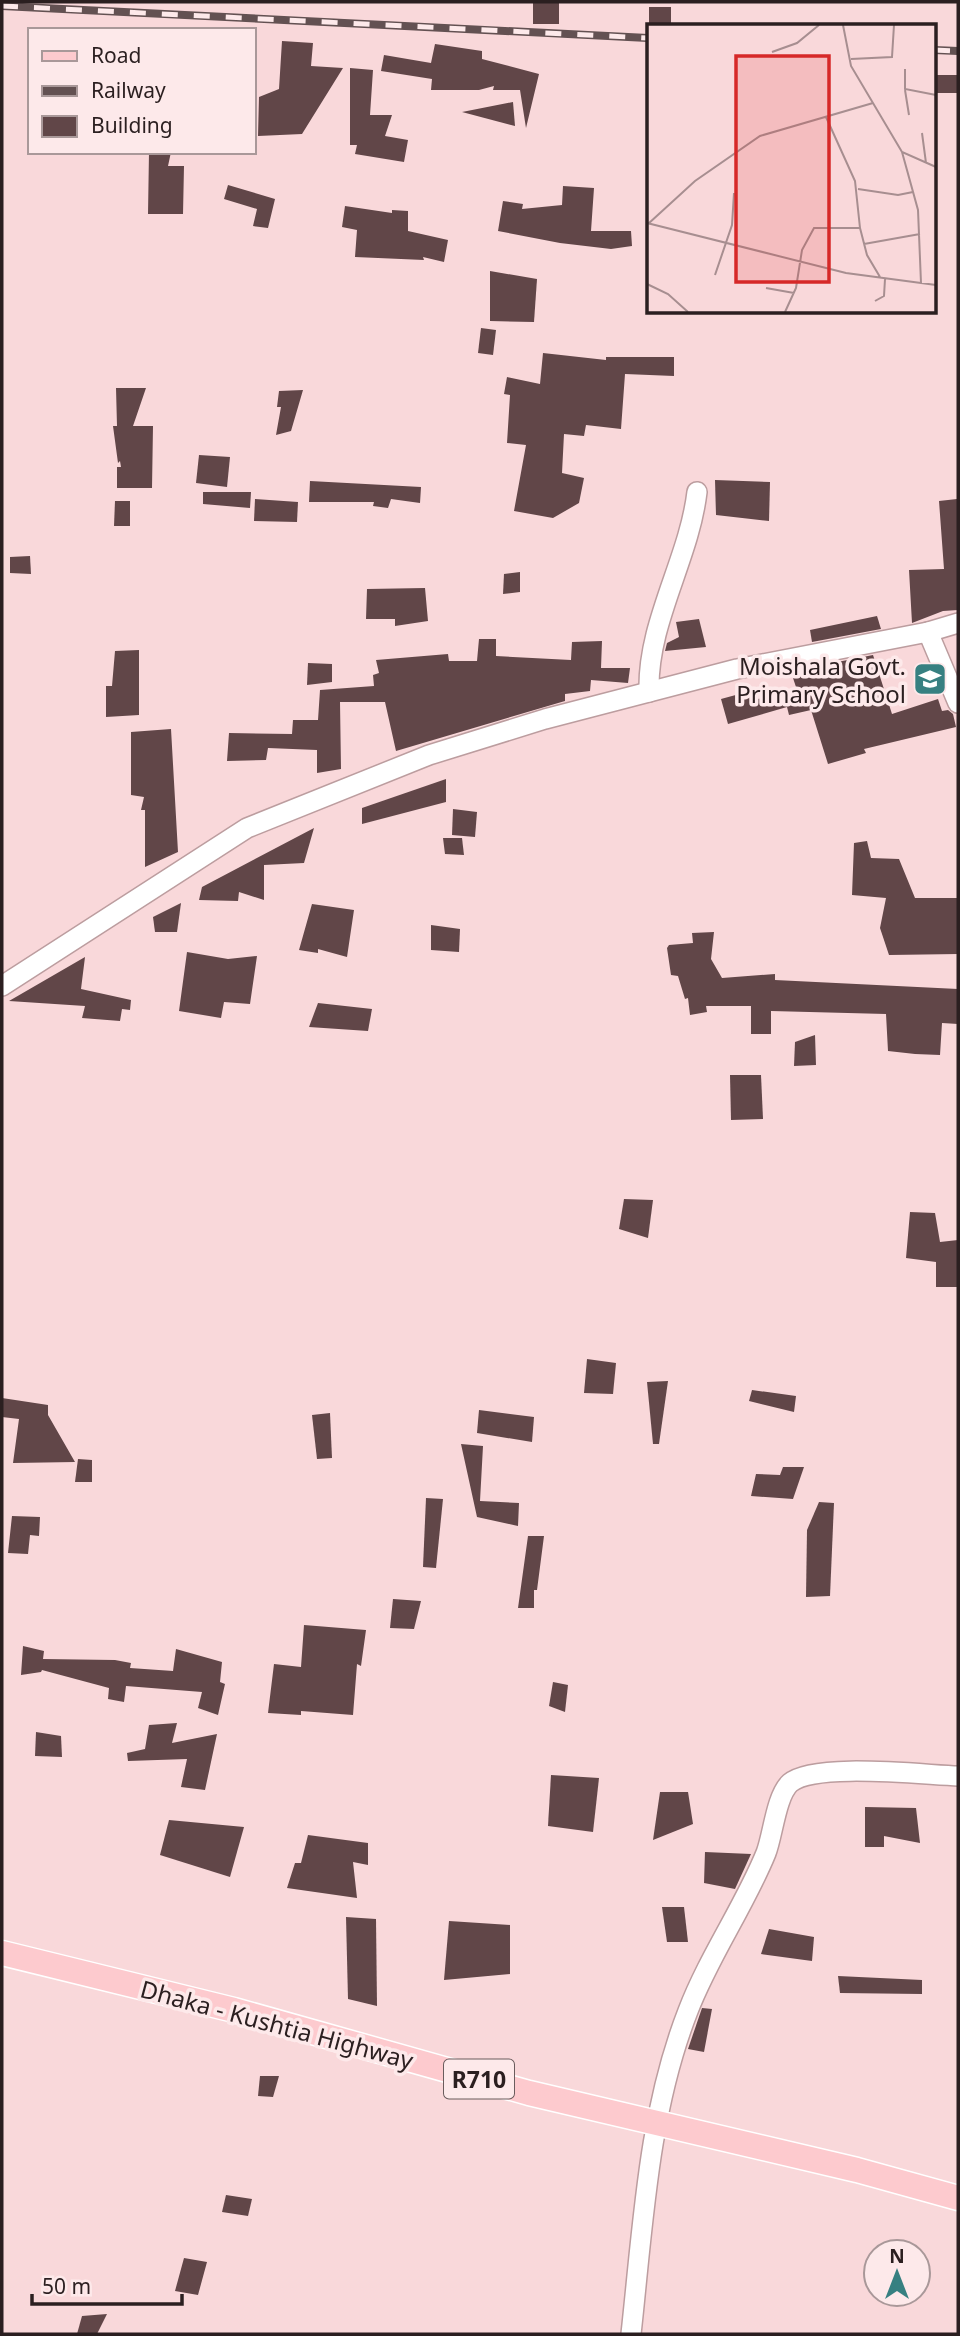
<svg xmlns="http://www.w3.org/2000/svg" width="960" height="2336" font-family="'Noto Sans',sans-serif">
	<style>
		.building { fill: #614648 }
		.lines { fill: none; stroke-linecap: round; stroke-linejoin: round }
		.minor-casing { stroke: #bc9d9f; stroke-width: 22 }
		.major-casing { stroke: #fff; stroke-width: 27 }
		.minor { stroke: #fff; stroke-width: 19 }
		.major { stroke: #fdcace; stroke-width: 24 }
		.rail-casing { stroke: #635152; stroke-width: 8 }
		.rail { stroke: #fde9ea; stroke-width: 5; stroke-dasharray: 16; stroke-linecap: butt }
		.labels { text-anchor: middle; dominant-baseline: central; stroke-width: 7; stroke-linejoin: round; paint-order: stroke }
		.shield { fill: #fde9ea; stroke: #6a5c5d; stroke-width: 2 }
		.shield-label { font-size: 23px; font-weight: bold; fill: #2b1f20 }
		.poi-label { font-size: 24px; fill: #2b1f20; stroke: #fde9ea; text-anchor: end }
		.street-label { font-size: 24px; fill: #2b1f20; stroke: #fde9ea }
		.inset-road { fill: none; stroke: #a78e90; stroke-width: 2 }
		.view { fill: #d62828; fill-opacity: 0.15; stroke: #d62828; stroke-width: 3.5 }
		.inset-edge { fill: none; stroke: #2b1f20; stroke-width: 3.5 }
	</style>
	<rect width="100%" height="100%" fill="#f9d8da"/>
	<g class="building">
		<rect x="533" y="2" width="26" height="22"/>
		<rect x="649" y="7" width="22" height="19"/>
		<polygon points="282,41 313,43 311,66 343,68 302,134 258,136 259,97 279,89"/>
		<polygon points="435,44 482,51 482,59 539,74 526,128 520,90 493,90 494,86 479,90 431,90 432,79 381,71 384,55 431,63"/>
		<polygon points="350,68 373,70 370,115 392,115 385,136 408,140 404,162 355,154 357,145 350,145"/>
		<rect x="934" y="75" width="24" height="18"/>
		<polygon points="513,102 515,126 462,112"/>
		<polygon points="149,152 171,152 168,166 184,166 183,214 148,214"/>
		<polygon points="228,185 275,199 268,228 253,226 257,209 224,199"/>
		<polygon points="563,186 594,188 591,231 631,231 632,246 611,249 560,243 498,231 503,201 523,204 522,209 562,205"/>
		<polygon points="345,206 392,213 392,210 408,211 408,231 448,240 444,262 423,257 424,260 355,257 357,230 342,227"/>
		<polygon points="490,271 537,279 534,322 490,321"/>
		<polygon points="481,328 496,330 493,355 478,353"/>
		<polygon points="543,353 606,360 606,357 674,357 674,376 625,374 621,429 586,425 584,436 564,434 562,473 584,478 579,503 553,518 514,511 526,445 507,443 510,395 504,394 507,377 540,384"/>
		<polygon points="116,388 146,388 133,426 153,426 152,488 117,488 117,467 121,467 120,461 118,463 113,426 117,426"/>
		<polygon points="303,390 291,431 276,435 281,407 277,407 279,391"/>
		<polygon points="199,455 230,457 227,487 196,483"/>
		<polygon points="715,480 770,482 769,521 716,515"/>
		<polygon points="310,481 421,487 420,503 391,499 388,508 373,506 374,502 309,502"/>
		<polygon points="203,492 251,492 250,508 203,504"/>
		<polygon points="255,499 298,502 297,522 254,521"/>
		<polygon points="957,499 958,610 943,611 912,623 909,570 944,569 939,501"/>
		<polygon points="115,501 130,501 130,526 114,526"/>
		<polygon points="30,556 31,574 10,573 10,557"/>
		<polygon points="520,572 520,592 503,594 504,574"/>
		<polygon points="425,588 428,621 395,626 395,619 366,619 367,589"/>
		<polygon points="877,616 881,629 812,642 810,630"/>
		<polygon points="699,619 706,647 665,651 667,643 679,637 676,622"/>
		<polygon points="479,639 496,639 496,656 571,660 572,642 602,641 601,668 630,668 628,683 591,680 590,691 565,694 565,701 396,751 385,702 340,702 341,769 317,773 317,750 268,748 266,760 227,761 229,733 292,734 293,720 318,720 320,690 374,686 373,675 379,673 376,660 448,654 449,661 477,661"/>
		<polygon points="139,650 139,715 106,717 106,686 112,686 115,651"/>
		<polygon points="873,655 892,714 938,699 942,711 948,710 953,714 956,727 864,749 866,753 828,764 811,710 789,715 787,707 728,724 721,699 754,690 757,699 784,695 797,690 793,678 818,671 817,666"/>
		<polygon points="308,663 332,664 332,682 307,685"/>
		<polygon points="171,729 178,852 145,867 145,810 141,810 144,797 131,795 131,732"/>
		<polygon points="446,779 446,802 362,824 362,808"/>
		<polygon points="453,809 477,812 475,837 452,835"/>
		<polygon points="314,828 304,863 264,865 264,900 239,892 238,901 199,900 202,887"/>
		<polygon points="443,838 462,838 464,855 445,854"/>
		<polygon points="867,841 871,858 899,859 915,898 958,898 958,954 889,955 880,928 886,898 852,895 854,843"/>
		<polygon points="181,903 177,932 155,932 153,917"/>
		<polygon points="312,904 354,910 347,957 318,949 318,953 299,950"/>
		<polygon points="431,925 460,929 459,952 431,950"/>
		<polygon points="714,932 711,959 722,978 775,974 775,980 958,989 958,1024 942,1023 940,1055 915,1054 888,1051 886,1014 771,1011 771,1034 751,1034 751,1006 706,1006 707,1012 690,1015 688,998 685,999 678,976 671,975 667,948 669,945 693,943 692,933"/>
		<polygon points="187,952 228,959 257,956 250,1004 224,1002 221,1018 179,1011"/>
		<polygon points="85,957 81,989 131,1000 130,1010 122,1009 120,1021 82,1018 85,1006 9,1001"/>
		<polygon points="318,1003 372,1009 368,1031 309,1027"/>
		<polygon points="815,1035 816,1065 794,1066 795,1042"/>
		<polygon points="730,1075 761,1075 763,1119 731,1120"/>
		<polygon points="624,1199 653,1200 648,1238 619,1229"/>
		<polygon points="910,1212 935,1213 940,1242 958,1240 958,1287 936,1287 936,1262 906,1258"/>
		<polygon points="587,1359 616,1363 613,1394 584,1393"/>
		<polygon points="668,1381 659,1444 653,1444 647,1382"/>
		<polygon points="752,1390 796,1396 794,1412 749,1401"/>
		<polygon points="2,1398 48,1405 48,1415 75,1462 13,1463 19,1419 2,1417"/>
		<polygon points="479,1410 534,1417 532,1442 477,1433"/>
		<polygon points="330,1413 332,1458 317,1459 312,1415"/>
		<polygon points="461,1444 483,1446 480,1501 519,1503 518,1526 477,1517"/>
		<polygon points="78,1459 92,1460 92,1482 75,1482"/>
		<polygon points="783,1467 804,1467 793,1499 751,1496 756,1474 780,1475"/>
		<polygon points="426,1498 443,1499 436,1568 423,1567"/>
		<polygon points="819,1502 834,1503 830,1596 806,1597 807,1530"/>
		<polygon points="12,1516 40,1517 39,1536 30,1535 28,1554 8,1553"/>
		<polygon points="528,1536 544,1536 537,1590 534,1590 534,1608 518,1608"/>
		<polygon points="393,1599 421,1601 414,1629 390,1628"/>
		<polygon points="304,1625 366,1630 361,1666 357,1664 353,1715 301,1711 301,1715 268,1713 274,1664 301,1667"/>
		<polygon points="23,1646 44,1651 43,1659 115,1660 131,1663 130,1668 173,1671 176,1649 222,1662 220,1682 225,1684 218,1715 198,1708 202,1692 126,1686 124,1702 108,1699 109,1688 42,1670 41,1672 21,1675"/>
		<polygon points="553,1682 568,1685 565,1712 549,1706"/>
		<polygon points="177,1723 172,1743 217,1734 205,1790 181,1787 187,1759 128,1761 127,1753 145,1749 149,1725"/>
		<polygon points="36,1732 61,1736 62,1757 35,1756"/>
		<polygon points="551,1775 599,1778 593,1832 548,1826"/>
		<polygon points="660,1792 688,1792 693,1824 653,1840"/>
		<polygon points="865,1807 916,1808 920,1843 884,1836 884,1847 865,1847"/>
		<polygon points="169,1820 244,1827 230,1877 160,1855"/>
		<polygon points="308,1835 368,1843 368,1865 353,1862 357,1898 287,1888 295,1863 301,1863"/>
		<polygon points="705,1852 751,1854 735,1889 704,1883"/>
		<polygon points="662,1907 684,1907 688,1942 667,1942"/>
		<polygon points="346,1917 376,1919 377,2006 348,1999"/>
		<polygon points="449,1921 510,1925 510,1974 444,1980"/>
		<polygon points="769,1929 814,1937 812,1961 761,1954"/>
		<polygon points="838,1976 922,1980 922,1994 840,1993"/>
		<polygon points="702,2008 712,2009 704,2052 688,2049"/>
		<polygon points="260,2076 279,2076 273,2097 258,2096"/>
		<polygon points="226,2195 252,2199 248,2216 222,2212"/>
		<polygon points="184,2258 207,2262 198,2295 175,2291"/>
		<polygon points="107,2314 97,2334 77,2334 82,2316"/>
	</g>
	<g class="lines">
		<defs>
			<g id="minor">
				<polyline points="928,632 958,703"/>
				<path d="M649,692c-2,-70 40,-132 48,-200"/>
				<polyline points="2,986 247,828 429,755 545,719 737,669 928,632 958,623"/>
				<path d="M631,2334c12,-108 17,-221 57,-323 21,-55 56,-104 78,-158 7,-18 10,-57 24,-70 24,-21 134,-8 168,-7"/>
			</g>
			<polyline id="major" points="2,1953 234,2010 529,2093 857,2170 958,2198"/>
		</defs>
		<use href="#minor" class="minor-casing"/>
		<use href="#major" class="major-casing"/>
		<use href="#minor" class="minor"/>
		<use href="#major" class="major"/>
		<defs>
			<g id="rail">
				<polyline points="2,6 648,38"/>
				<polyline points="934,50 958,51"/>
			</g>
		</defs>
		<use href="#rail" class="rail-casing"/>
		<use href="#rail" class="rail"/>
	</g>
	<defs>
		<symbol id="school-square" viewBox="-11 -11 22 22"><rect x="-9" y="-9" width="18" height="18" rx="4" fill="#378081" stroke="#fde9ea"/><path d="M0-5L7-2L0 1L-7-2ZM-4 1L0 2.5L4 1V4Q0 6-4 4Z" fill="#fff"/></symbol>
	</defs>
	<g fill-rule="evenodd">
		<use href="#school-square" x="911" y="660" width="38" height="38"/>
	</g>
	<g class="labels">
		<rect class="shield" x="444" y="2059.5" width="70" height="39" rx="5"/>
		<g class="shield-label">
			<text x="479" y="2079">R710</text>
		</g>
		<g class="poi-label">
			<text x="906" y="665">Moishala Govt.<tspan x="906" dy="28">Primary School</tspan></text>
		</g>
		<g class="street-label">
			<text transform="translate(277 2024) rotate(15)">Dhaka - Kushtia Highway</text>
		</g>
	</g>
	<g transform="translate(647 24)">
		<rect width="289" height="289" fill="#f9d8da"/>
		<path class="inset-road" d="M196,1l8,41 51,86 34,15M125,28l25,-9 22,-18M204,35l41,-2 2,-32M258,45v20l31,6M258,66l4,25M179,93l29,64 5,47M275,109l4,30M255,128l16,58 3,73M211,165l40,6 15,-3M0,199l199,50 90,12M1,200l47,-43 65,-45 113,-33M217,220l56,-10M68,251l17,-50 2,-32M0,260l21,10 20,18M119,264l28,5M228,277l9,-5 1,-17M138,288l11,-24 6,-38 12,-22h46l7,27 13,22"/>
		<path class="view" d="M89,32h93v226h-93z"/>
		<rect width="289" height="289" class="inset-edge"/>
	</g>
	<rect width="960" height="2336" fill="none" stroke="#2b1f20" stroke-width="7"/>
	<rect x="28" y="28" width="228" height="126" fill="#fde9ea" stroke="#a99899" stroke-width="2"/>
	<rect x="42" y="51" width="35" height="10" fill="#fdcace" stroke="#a99899" stroke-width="2"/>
	<text x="91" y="63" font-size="21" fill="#2b1f20">Road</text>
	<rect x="42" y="86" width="35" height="10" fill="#635152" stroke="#a99899" stroke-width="2"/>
	<text x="91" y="98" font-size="21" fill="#2b1f20">Railway</text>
	<rect x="42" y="116" width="35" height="21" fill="#614648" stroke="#a99899" stroke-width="2"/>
	<text x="91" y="133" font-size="21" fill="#2b1f20">Building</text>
	<g transform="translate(897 2273)"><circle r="33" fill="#fde9ea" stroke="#a99899" stroke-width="2"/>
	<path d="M0-5L12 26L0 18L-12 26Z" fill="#378081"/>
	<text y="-10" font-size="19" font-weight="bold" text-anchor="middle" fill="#2b1f20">N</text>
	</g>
	<path d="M32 2294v10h150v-10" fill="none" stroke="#2b1f20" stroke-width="3.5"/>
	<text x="42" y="2294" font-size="21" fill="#2b1f20" stroke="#fde9ea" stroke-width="5" paint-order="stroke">50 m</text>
</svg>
